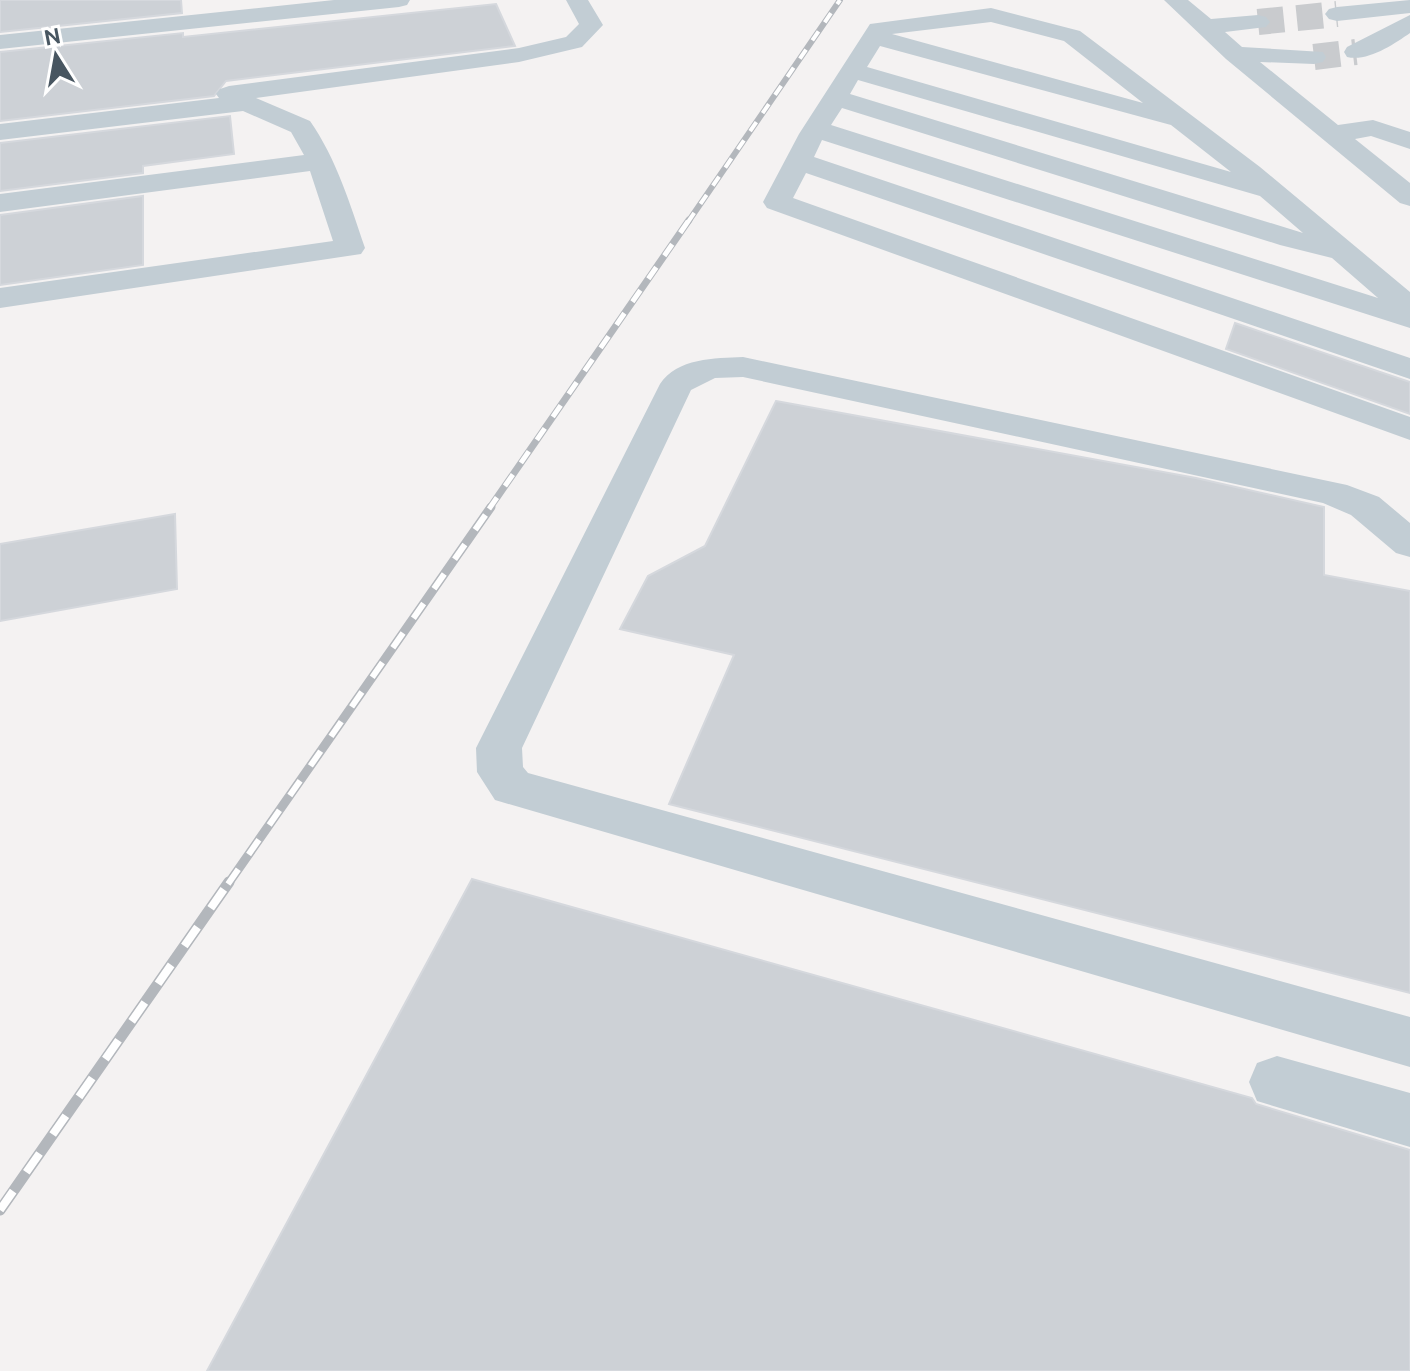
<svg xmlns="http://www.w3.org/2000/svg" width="1410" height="1371" font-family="Ubuntu,sans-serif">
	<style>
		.building { fill: #cdd1d6; stroke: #d5d8dd; stroke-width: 2 }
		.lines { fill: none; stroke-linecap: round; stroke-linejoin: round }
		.minor-tunnel { stroke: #c9cbce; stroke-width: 26; stroke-dasharray: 26 13; stroke-linecap: butt }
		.minor { fill: #c2cdd4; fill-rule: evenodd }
		.rail-far3-casing { stroke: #b3b7bc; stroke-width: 6 }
		.rail-far2-casing { stroke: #b3b7bc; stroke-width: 7 }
		.rail-far1-casing { stroke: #b3b7bc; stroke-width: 9 }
		.rail-casing { stroke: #b3b7bc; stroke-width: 11 }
		.rail-far3 { stroke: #fff; stroke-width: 4; stroke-dasharray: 11; stroke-linecap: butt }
		.rail-far2 { stroke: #fff; stroke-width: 5; stroke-dasharray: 14; stroke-linecap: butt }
		.rail-far1 { stroke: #fff; stroke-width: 6; stroke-dasharray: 18; stroke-linecap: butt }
		.rail { stroke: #fff; stroke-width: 8; stroke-dasharray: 23; stroke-linecap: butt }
	</style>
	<rect width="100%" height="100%" fill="#f4f2f2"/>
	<g class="building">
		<polygon points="0,0 181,0 182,13 0,32"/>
		<polygon points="496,4 515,46 226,81 214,96 0,121 0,52 183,33 183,37"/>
		<polygon points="230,116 234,154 143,166 143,173 0,191 0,143"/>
		<polygon points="143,196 143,265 0,285 0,215"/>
		<polygon points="1235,323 1410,382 1410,414 1226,349"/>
		<polygon points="776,401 1196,478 1324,507 1324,575 1410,591 1410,993 669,804 734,655 620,629 648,576 705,546"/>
		<polygon points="175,514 177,589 0,621 0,544"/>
		<polygon points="472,879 1252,1098 1256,1104 1410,1150 1410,1371 207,1371"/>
	</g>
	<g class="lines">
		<g class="minor-tunnel">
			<polyline points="1258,22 1337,14"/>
			<polyline points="1314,57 1356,52"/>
		</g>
		<g class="minor">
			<polygon points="334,0 410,0 407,5 399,7 0,49 0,35"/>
			<path d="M566,0h22l15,25 -21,22 -63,15 -263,36 54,23c27,39 40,83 55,127l-4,6 -361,54v-20l333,-47 -23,-70 -310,41v-18l304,-39 -13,-23 -48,-21 -243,29v-16l219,-26 -3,-4 4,-5 9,-3 290,-38 47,-11 13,-13z"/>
			<polygon points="1164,0 1188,0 1211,19 1258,15 1266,17 1270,22 1266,27 1225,32 1242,47 1323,52 1326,57 1323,62 1314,64 1260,62 1338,125 1373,120 1410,132 1410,149 1371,136 1355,139 1410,183 1410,206 1400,203 1226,59"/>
			<polygon points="1410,0 1410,13 1337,21 1329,19 1325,14 1329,9 1337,7"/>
			<path d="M991,8l89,23 180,136 150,125v36l-588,-188 -8,17 596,201v21l-604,-206 -13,25 617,219v23l-643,-232 -4,-6 36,-68 71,-110zM991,22l73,19 79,62 -251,-69zM880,46l291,79 60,47 -364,-105zM858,80l402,116 43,37 -453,-139zM842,108l438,137 52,13 46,40 -547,-173z"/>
			<path d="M1410,15v18c-16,11 -42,29 -63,24l-3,-5 3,-5z"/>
			<path d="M743,357l604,128 32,12 31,26v34l-14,-4 -45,-38 -28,-12 -580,-126 -28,1 -24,12 -169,358 1,19 5,6 882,244v50l-915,-267 -18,-28 -1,-24 184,-364c17,-26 55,-26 83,-27z"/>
			<polygon points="1277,1056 1410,1093 1410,1147 1257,1101 1249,1082 1257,1063"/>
		</g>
		<defs>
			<polyline id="rail-far3" points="688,222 840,0"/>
			<polyline id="rail-far2" points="489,509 689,220"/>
			<polyline id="rail-far1" points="228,884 491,507"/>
			<polyline id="rail" points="0,1210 229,882"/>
		</defs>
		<use href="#rail-far3" class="rail-far3-casing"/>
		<use href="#rail-far2" class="rail-far2-casing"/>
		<use href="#rail-far1" class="rail-far1-casing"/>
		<use href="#rail" class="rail-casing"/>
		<use href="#rail-far3" class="rail-far3"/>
		<use href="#rail-far2" class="rail-far2"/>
		<use href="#rail-far1" class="rail-far1"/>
		<use href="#rail" class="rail"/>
	</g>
	<g transform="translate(56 56) rotate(349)" stroke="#ffffff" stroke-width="6" paint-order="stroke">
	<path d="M0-6L14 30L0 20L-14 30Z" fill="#485661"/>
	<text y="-12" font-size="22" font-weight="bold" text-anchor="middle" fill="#485661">N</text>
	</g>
</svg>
